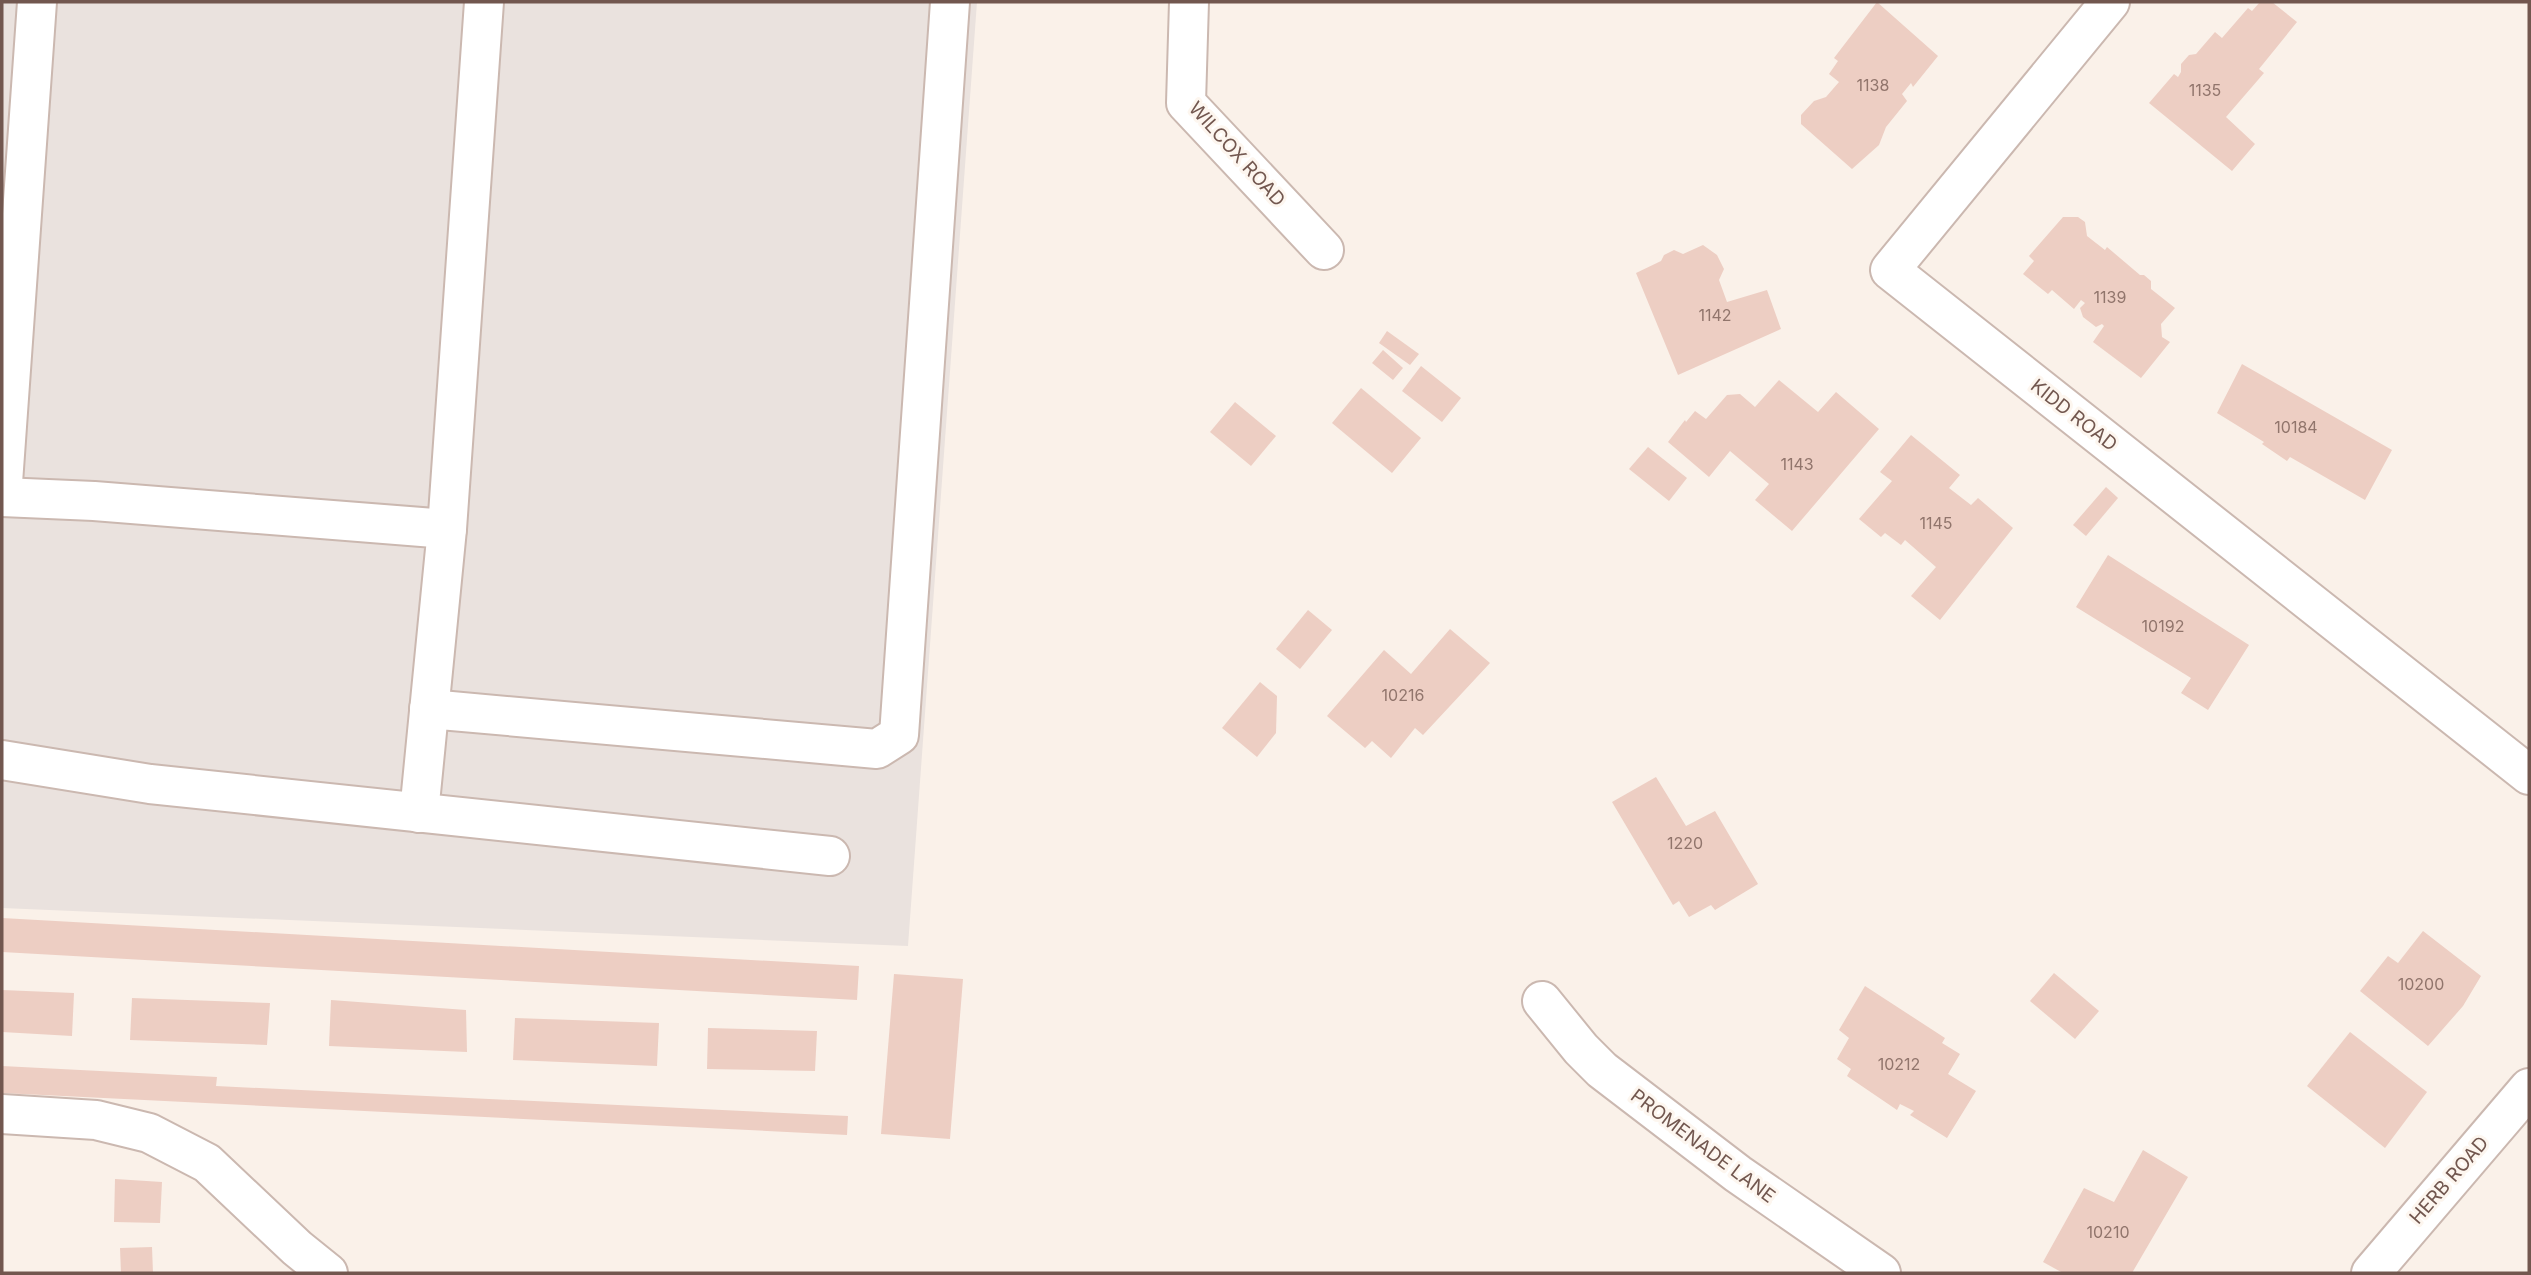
<svg xmlns="http://www.w3.org/2000/svg" width="2531" height="1275" font-family="Inter,sans-serif">
	<style>
		.industrial { fill: #eae2de }
		.building { fill: #edcec3 }
		.lines { fill: none; stroke-linecap: round; stroke-linejoin: round }
		.minor-casing { stroke: #cbb8b0; stroke-width: 42 }
		.minor { stroke: #fff; stroke-width: 38 }
		.labels { text-anchor: middle; dominant-baseline: central; stroke-width: 6; stroke-linejoin: round; paint-order: stroke }
		.number-label { font-size: 16px; fill: #91756c }
		.street-label { font-size: 19px; fill: #72574f; stroke: #fdf6ef }
	</style>
	<rect width="100%" height="100%" fill="#faf1e9"/>
	<polygon class="industrial" points="2,2 977,2 908,946 2,908"/>
	<g class="building">
		<polygon points="1877,2 1938,56 1913,87 1911,83 1902,94 1907,101 1886,127 1879,145 1852,169 1801,124 1801,115 1814,101 1826,97 1839,82 1829,74 1838,61 1834,58"/>
		<polygon points="2260,2 2272,2 2297,22 2259,69 2264,73 2226,117 2255,144 2232,171 2149,103 2174,74 2178,77 2181,72 2181,64 2189,55 2196,54 2215,32 2222,38 2248,8 2252,11"/>
		<polygon points="2063,217 2078,217 2085,222 2087,236 2105,250 2107,247 2140,275 2144,275 2151,281 2151,289 2175,308 2161,324 2162,337 2170,342 2141,378 2093,342 2104,326 2102,324 2096,327 2083,317 2080,308 2085,303 2081,300 2074,309 2052,290 2048,294 2023,274 2034,261 2029,256"/>
		<polygon points="1703,245 1717,255 1724,269 1719,280 1727,302 1767,290 1781,329 1678,375 1636,273 1661,261 1664,255 1674,250 1683,254"/>
		<polygon points="1387,331 1419,354 1410,365 1379,343"/>
		<polygon points="1383,350 1403,368 1393,380 1372,363"/>
		<polygon points="2242,364 2392,450 2365,500 2290,457 2287,461 2262,444 2264,442 2217,413"/>
		<polygon points="1421,366 1461,398 1442,422 1402,391"/>
		<polygon points="1779,380 1818,412 1836,392 1879,429 1792,531 1755,500 1769,484 1730,451 1709,477 1668,442 1685,420 1686,422 1695,411 1706,419 1727,395 1740,394 1755,407"/>
		<polygon points="1361,388 1421,438 1392,473 1332,423"/>
		<polygon points="1235,402 1276,436 1251,466 1210,432"/>
		<polygon points="1911,435 1960,475 1949,488 1971,505 1978,498 2013,528 1940,620 1911,596 1936,567 1905,540 1901,545 1885,533 1881,537 1859,519 1892,481 1880,472"/>
		<polygon points="1648,447 1687,478 1669,501 1629,469"/>
		<polygon points="2106,487 2118,498 2086,536 2073,525"/>
		<polygon points="2108,555 2249,645 2208,710 2181,693 2191,678 2076,607"/>
		<polygon points="1308,610 1332,630 1300,669 1276,649"/>
		<polygon points="1450,629 1490,663 1423,735 1415,728 1391,758 1372,741 1365,748 1327,716 1384,650 1411,674"/>
		<polygon points="1260,682 1277,696 1276,733 1257,757 1222,728"/>
		<polygon points="1656,777 1686,826 1715,811 1758,884 1715,910 1711,905 1689,917 1679,901 1673,905 1612,802"/>
		<polygon points="2,918 859,966 857,1000 2,952"/>
		<polygon points="2423,931 2481,976 2463,1006 2428,1046 2360,991 2388,956 2398,963"/>
		<polygon points="2054,973 2099,1011 2075,1039 2030,1001"/>
		<polygon points="894,974 963,979 950,1139 881,1134"/>
		<polygon points="1865,986 1945,1038 1942,1043 1960,1054 1948,1074 1976,1091 1947,1138 1910,1115 1914,1111 1900,1104 1897,1110 1847,1076 1851,1069 1837,1059 1849,1038 1839,1030"/>
		<polygon points="2,990 74,993 72,1036 2,1032"/>
		<polygon points="132,998 270,1003 267,1045 130,1040"/>
		<polygon points="331,1000 466,1010 467,1052 329,1046"/>
		<polygon points="515,1018 659,1023 657,1066 513,1060"/>
		<polygon points="708,1028 817,1031 815,1071 707,1069"/>
		<polygon points="2350,1032 2427,1092 2385,1148 2307,1086"/>
		<polygon points="2,1066 217,1077 216,1086 848,1116 847,1135 2,1093"/>
		<polygon points="2143,1150 2188,1177 2132,1273 2063,1273 2043,1262 2084,1188 2114,1202"/>
		<polygon points="115,1179 162,1182 160,1223 114,1222"/>
		<polygon points="152,1247 153,1273 121,1273 120,1248"/>
	</g>
	<g class="lines">
		<defs>
			<g id="minor">
				<polyline points="1189,2 1186,103 1324,250"/>
				<polyline points="2110,2 1890,270 2529,775"/>
				<polyline points="2,497 94,501 447,529 419,813"/>
				<polyline points="2,497 37,2"/>
				<polyline points="447,529 484,2"/>
				<polyline points="429,709 877,749 899,735 950,2"/>
				<polyline points="2,760 150,784 830,856"/>
				<polyline points="1542,1001 1581,1049 1602,1070 1738,1174 1881,1273"/>
				<polyline points="2,1114 96,1120 149,1133 207,1163 297,1248 328,1273"/>
				<polyline points="2371,1273 2529,1088"/>
			</g>
		</defs>
		<use href="#minor" class="minor-casing"/>
		<use href="#minor" class="minor"/>
	</g>
	<g class="labels">
		<g class="number-label">
			<text x="1873" y="85">1138</text>
			<text x="2205" y="90">1135</text>
			<text x="2110" y="297">1139</text>
			<text x="1715" y="315">1142</text>
			<text x="2296" y="427">10184</text>
			<text x="1797" y="464">1143</text>
			<text x="1936" y="523">1145</text>
			<text x="2163" y="626">10192</text>
			<text x="1403" y="695">10216</text>
			<text x="1685" y="843">1220</text>
			<text x="2421" y="984">10200</text>
			<text x="1899" y="1064">10212</text>
			<text x="2108" y="1232">10210</text>
		</g>
		<g class="street-label">
			<text transform="translate(1237 154) rotate(48)">WILCOX ROAD</text>
			<text transform="translate(2074 415) rotate(38)">KIDD ROAD</text>
			<text transform="translate(1703 1146) rotate(37)">PROMENADE LANE</text>
			<text transform="translate(2449 1180) rotate(-49)">HERB ROAD</text>
		</g>
	</g>
	<rect width="2531" height="1275" fill="none" stroke="#72574f" stroke-width="7"/>
</svg>
